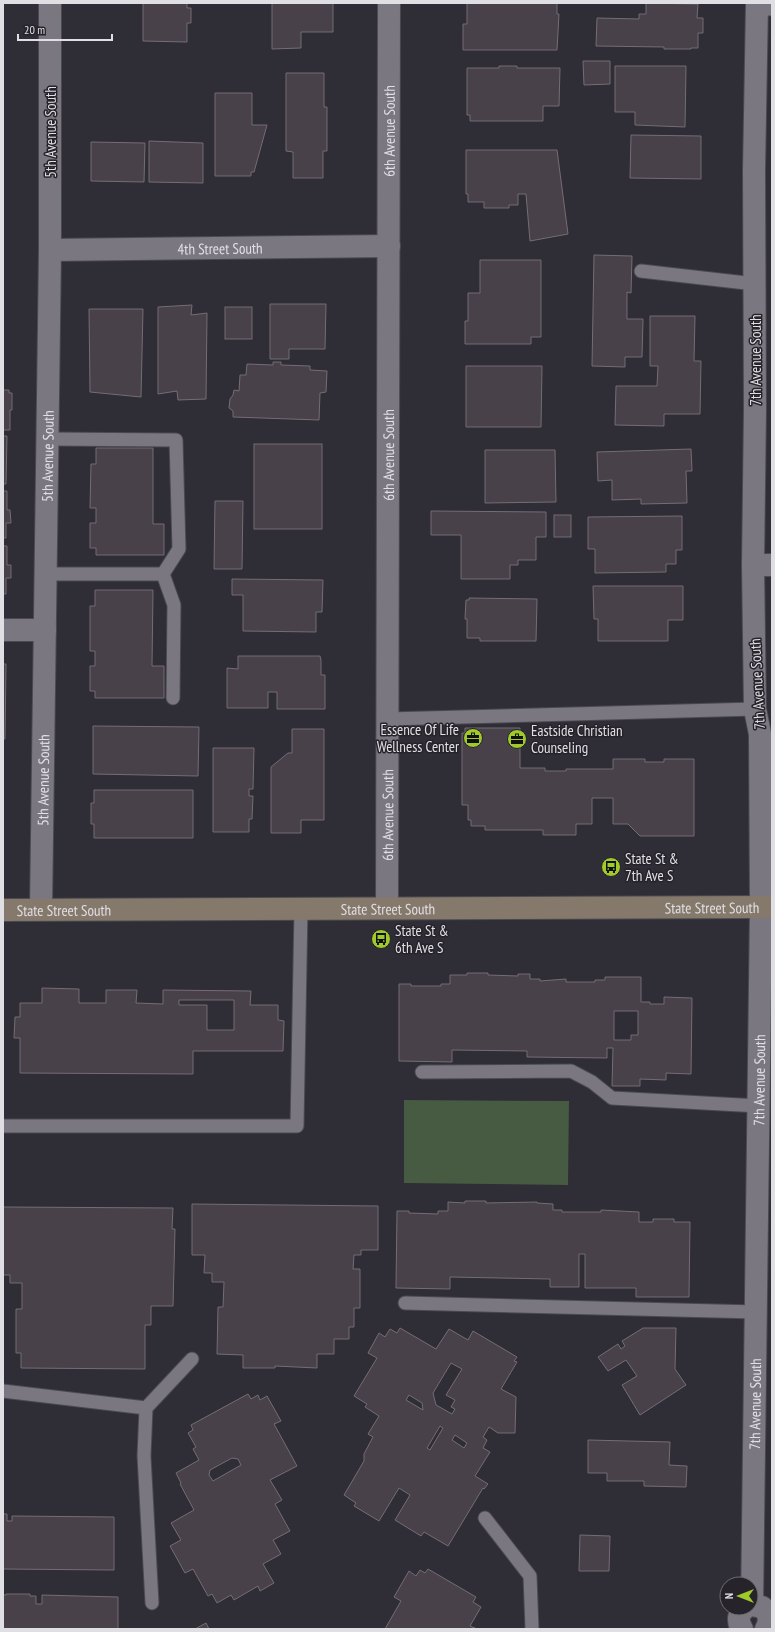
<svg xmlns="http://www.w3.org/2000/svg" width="775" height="1632" font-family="'PT Sans Narrow',sans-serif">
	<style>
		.green { fill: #465b41 }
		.building { fill: #484149; stroke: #756d75; fill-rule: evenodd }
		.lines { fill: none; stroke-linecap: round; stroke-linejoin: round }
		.lane-casing { stroke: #4b4a51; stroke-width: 15 }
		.street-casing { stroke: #4b4a51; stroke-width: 24 }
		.secondary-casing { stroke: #4b4a51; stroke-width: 24 }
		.lane { stroke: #7a7781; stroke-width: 13 }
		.street { stroke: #7a7781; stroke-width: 22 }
		.secondary { stroke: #85796b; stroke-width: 22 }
		.labels { text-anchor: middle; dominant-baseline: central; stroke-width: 3; stroke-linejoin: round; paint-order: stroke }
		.street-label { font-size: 15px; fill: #e0dfe4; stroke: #26232b }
		.poi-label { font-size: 15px; fill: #e0dfe4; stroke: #26232b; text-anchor: start }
	</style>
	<rect width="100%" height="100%" fill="#2f2d35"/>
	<polygon class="green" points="404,1100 569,1101 568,1185 404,1183"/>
	<g class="building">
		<polygon points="143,3 187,3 187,8 191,8 191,23 187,23 187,42 143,41"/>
		<polygon points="272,3 333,3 333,32 301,32 301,48 272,49"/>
		<polygon points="467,3 557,3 557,14 559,14 557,50 463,50 463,24 467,24"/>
		<polygon points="646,3 698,4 697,18 703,18 703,33 698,33 698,48 691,48 691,49 664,49 664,47 596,46 597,18 639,19 639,14 646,14"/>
		<polygon points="583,61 610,61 610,84 584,85"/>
		<polygon points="499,66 517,66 517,68 560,68 559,106 543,106 543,121 470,121 470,115 467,115 467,68 499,68"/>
		<polygon points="615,66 686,66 685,127 635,125 635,112 615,112"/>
		<polygon points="286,73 324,73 324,107 327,107 327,151 323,151 323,178 293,178 293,152 286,151"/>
		<polygon points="215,93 252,93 252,125 267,125 254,172 251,172 251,176 215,176"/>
		<polygon points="631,135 701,136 701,179 630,178"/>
		<polygon points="149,141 203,143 203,183 149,182"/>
		<polygon points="91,142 145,143 144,182 91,181"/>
		<polygon points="466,150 557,150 568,234 530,241 526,194 518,194 518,205 509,205 509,208 484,208 484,202 468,202 468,194 466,194"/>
		<polygon points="594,255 632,256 631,293 627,292 627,319 643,319 642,357 625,357 625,367 592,366"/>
		<polygon points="480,260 541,260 541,337 531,337 531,344 465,344 465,321 468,321 468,293 480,293"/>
		<polygon points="270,304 326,304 325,349 289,349 289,359 270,359"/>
		<polygon points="192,305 191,315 207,313 206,399 178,400 177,391 158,394 158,307"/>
		<rect x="225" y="307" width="27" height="32"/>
		<polygon points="89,309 143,309 141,397 90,392"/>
		<polygon points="650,316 695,316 694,361 701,361 700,414 664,414 664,426 615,425 616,386 657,386 658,366 650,366"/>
		<polygon points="273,362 281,362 281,365 310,366 310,370 327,371 326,392 320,393 319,420 233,417 233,411 229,408 230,399 233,395 234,390 239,391 240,375 246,375 247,364 273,365"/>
		<polygon points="466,366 542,366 541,427 466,427"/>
		<polygon points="3,390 9,390 9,393 12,393 12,410 10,410 10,430 4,430 3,428"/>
		<polygon points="3,436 7,436 6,484 3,484"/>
		<rect x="254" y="444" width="68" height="85"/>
		<polygon points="96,448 153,448 153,524 164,524 164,555 96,555 96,548 90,548 90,523 96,523 96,508 90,508 91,464 96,464"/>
		<polygon points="691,449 692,471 686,471 687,503 641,504 641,499 612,500 612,480 598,481 597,452"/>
		<polygon points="485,450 555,450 556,502 485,503"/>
		<polygon points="3,491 7,491 7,510 10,510 11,523 6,523 6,538 3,538"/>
		<polygon points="215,501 243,501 242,569 214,569"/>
		<polygon points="431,511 546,512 546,537 536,537 536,560 518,560 518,565 510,565 510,579 461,579 461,535 431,535"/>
		<rect x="554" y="515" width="17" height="22"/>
		<polygon points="682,516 682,550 676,550 676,564 666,564 666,572 595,573 595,549 588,549 588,517"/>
		<polygon points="3,546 7,546 7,565 11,565 11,578 6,578 6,594 3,594"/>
		<polygon points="232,579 323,580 322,612 316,612 316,632 243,631 243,595 232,595"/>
		<polygon points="593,586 683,586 683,620 668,620 668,641 598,641 598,619 594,619"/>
		<polygon points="95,590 153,590 152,666 164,666 164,698 95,698 95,691 90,691 90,666 95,666 95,651 90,651 90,606 95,606"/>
		<polygon points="469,598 537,599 536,641 480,641 480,638 467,638 467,619 465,619 466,600 469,600"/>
		<polygon points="238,656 320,656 321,660 321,675 325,675 325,709 277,709 277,692 268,692 268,708 227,708 227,668 238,669"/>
		<polygon points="3,664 6,664 5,739 3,739"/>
		<polygon points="93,726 199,727 198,776 93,774"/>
		<polygon points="465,728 520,728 520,768 545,768 545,771 566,771 566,769 613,769 613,759 645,759 645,762 664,762 664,759 694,759 694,836 640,836 628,824 613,824 613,798 592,798 592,824 576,824 576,835 543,835 543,830 485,830 485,826 471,826 471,820 468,820 468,805 462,805 462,733 465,733"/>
		<polygon points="292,729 324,729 324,820 301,820 301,833 271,833 271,767 288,753 292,753"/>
		<polygon points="213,748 254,748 253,789 249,789 249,796 253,796 252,819 249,819 249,832 213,832"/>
		<polygon points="94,790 193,790 193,838 94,838 94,824 91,824 91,803 94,803"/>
		<path d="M467,973h21v2l30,1v-2h12v5h10v2l26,-2v3h29v-2h10v-3h36v25h9v2h14v-7l28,1 -1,76 -25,-1v7l-26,-1v7h-28l1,-38h-6v10l-80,-1v-6l-75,-1v12l-53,-1v-77h12v2h30v-2h9v-9h17zM614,1011h24v24h-7v5h-17z"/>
		<path d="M42,988l37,1v14h27v-13h31l-1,13 27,1v-14l88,1 -1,14h28v15l6,1 -1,30h-90v23l-173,-1v-35h-6l1,-21h5v-14h22zM179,1000h55v30h-27v-25h-28z"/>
		<polygon points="465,1201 486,1201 486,1203 537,1202 537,1203 553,1204 553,1210 562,1210 562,1212 601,1212 601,1210 639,1212 639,1222 653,1222 653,1219 674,1219 674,1222 690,1222 689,1297 636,1297 636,1288 585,1288 585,1254 579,1254 579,1287 550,1287 550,1279 450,1277 450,1289 396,1288 397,1211 409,1211 409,1213 438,1214 438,1211 448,1211 448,1202 465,1203"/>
		<polygon points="192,1204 378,1206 378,1250 361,1250 361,1255 354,1255 353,1269 360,1269 360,1308 354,1308 354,1327 349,1327 349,1339 334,1339 334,1354 317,1354 317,1368 275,1366 275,1368 243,1368 243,1355 217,1354 218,1307 223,1307 224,1282 212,1282 212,1273 204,1273 205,1255 192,1255"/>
		<polygon points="3,1207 173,1208 172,1229 175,1229 173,1306 151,1306 151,1325 145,1325 145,1369 21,1368 21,1353 16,1353 16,1309 22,1309 22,1283 10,1283 10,1275 3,1275"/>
		<path d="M400,1328l36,21 13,-20 19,11 5,-9 44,26 -3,4 3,1 -16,27 15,8 -1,36h-17l-9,-6 -6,10 4,3 -4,8 7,4 -15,24 13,8 -4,5 -1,-1 -35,58 -24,-14 -3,4 -26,-16 15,-25 -11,-7 -20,33 -25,-15 2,-3 -12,-8 20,-34v-7l9,-17 -5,-3 11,-18 -14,-9 2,-3 -13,-8 23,-38 -9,-5 11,-20 6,4 5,-8 7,4zM451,1363l11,6 -16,26 9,5 -4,7 4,2 -3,5 -16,-9 -3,-12zM409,1395l13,8 1,7 -17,-10zM440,1426l3,2 -13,22 -3,-2zM455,1435l12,8 -3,5 -12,-8z"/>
		<polygon points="643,1328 676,1328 675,1369 686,1385 640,1415 622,1385 637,1376 626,1360 608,1371 598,1357 618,1344 621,1349 625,1346 622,1341"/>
		<path d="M248,1394l3,5 7,-4 2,5 7,-4 14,25 -7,3 23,42 -27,14 12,20 -7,4 15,27 -17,9 8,14 -18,10 11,19 -14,8 -2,-5 -24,14 -3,-5 -14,8 -5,-9 -4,2 -15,-27 -8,4 -15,-27 11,-6 -10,-17 23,-13 -14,-26 1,-1 -5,-10 23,-13 -6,-11 3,-2 -8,-14 5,-3 -2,-5zM232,1458l6,1 3,6 -28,16 -4,-6 1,-5z"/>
		<polygon points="588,1440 670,1442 669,1465 687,1466 686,1487 644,1486 644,1481 607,1481 607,1473 588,1473"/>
		<polygon points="3,1514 7,1514 7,1521 12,1521 12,1516 114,1517 114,1570 3,1569"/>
		<polygon points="580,1535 610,1536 609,1571 579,1571"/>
		<polygon points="428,1569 476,1597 473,1602 481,1607 470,1626 477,1629 385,1629 401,1601 394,1597 409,1571 416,1576 420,1570 425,1573"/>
		<polygon points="6,1594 30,1594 30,1596 36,1596 36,1604 42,1604 42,1595 118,1597 118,1629 3,1629 3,1595 6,1595"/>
		<polygon points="206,1623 209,1629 195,1629"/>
	</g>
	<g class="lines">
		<defs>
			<g id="lane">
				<polyline points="757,9 772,9"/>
				<polyline points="641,271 755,284"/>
				<polyline points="45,574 163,574 179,549 176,440 48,439"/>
				<polyline points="163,574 174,605 173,698"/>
				<polyline points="388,719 755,709"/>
				<polyline points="422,1072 571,1071 592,1082 612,1098 759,1106"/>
				<polyline points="3,1126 297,1126 301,908"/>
				<polyline points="405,1303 756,1312"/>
				<polyline points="3,1391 146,1408"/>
				<polyline points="485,1518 530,1576 532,1629"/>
				<polyline points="152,1603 144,1456 146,1408 192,1359"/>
			</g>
			<g id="street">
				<path id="s1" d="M50,250l339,-4"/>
				<polyline points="753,565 772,565"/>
				<polyline points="3,630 45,630"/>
				<path id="s2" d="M387,908l2,-905"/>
				<path id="s3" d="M41,909l9,-659v-247"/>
				<path d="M751,1605l11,2c7,6 9,13 4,22"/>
				<path id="s4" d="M752,1605l9,-698 -1,-173 -5,-25 -2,-144 2,-156 -1,-238 3,-168"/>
				<path d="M742,1629c-5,-8 -4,-15 3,-21"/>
			</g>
			<g id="secondary">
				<path id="s5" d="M3,910l769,-3"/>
			</g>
		</defs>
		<use href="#lane" class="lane-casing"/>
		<use href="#street" class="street-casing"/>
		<use href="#secondary" class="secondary-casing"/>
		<use href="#lane" class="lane"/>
		<use href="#street" class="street"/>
		<use href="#secondary" class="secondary"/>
	</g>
	<defs>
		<symbol id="office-disc" viewBox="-11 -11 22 22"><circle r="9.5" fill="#a0c92b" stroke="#26232b"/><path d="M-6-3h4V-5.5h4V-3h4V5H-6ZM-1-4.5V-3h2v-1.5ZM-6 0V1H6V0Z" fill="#111"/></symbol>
		<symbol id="bus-disc" viewBox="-11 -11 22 22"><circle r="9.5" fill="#a0c92b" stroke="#26232b"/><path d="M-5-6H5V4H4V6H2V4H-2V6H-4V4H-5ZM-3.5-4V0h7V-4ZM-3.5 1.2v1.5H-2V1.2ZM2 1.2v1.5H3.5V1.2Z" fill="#111"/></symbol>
	</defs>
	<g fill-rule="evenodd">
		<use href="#office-disc" x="462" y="727" width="22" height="22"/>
		<use href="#office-disc" x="506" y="728" width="22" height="22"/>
		<use href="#bus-disc" x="600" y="856" width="22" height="22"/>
		<use href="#bus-disc" x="370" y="928" width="22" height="22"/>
	</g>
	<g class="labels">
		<g class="street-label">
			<text stroke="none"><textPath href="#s2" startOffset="777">6th Avenue South</textPath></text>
			<text transform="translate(50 132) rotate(-90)">5th Avenue South</text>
			<text stroke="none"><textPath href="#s1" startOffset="170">4th Street South</textPath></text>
			<text transform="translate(755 360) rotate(-90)">7th Avenue South</text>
			<text stroke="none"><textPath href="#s2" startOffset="453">6th Avenue South</textPath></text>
			<text stroke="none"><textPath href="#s3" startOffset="453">5th Avenue South</textPath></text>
			<text transform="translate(757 684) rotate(-93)">7th Avenue South</text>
			<text stroke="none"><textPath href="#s3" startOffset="129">5th Avenue South</textPath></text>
			<text stroke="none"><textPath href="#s2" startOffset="93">6th Avenue South</textPath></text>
			<text stroke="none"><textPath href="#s5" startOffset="709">State Street South</textPath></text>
			<text stroke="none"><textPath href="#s5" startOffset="385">State Street South</textPath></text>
			<text stroke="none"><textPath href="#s5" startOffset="61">State Street South</textPath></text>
			<text stroke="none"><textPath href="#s4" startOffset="525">7th Avenue South</textPath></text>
			<text stroke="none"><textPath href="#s4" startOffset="201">7th Avenue South</textPath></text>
		</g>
		<g class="poi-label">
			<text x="459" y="729" text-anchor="end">Essence Of Life<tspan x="459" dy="17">Wellness Center</tspan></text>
			<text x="531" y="730">Eastside Christian<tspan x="531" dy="17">Counseling</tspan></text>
			<text x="625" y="858">State St &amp;<tspan x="625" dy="17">7th Ave S</tspan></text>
			<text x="395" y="930">State St &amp;<tspan x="395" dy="17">6th Ave S</tspan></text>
		</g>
	</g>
	<rect width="775" height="1632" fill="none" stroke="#e0dfe4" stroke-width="8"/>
	<g transform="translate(739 1596) rotate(270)"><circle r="19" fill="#26232b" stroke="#706e75"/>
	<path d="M0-3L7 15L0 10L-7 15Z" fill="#a0c92b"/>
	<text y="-6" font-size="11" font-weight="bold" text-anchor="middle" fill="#e0dfe4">N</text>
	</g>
	<path d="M18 34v6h94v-6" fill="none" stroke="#e0dfe4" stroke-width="2"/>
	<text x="24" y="34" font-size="12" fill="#e0dfe4" stroke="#26232b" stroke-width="3" paint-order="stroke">20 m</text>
</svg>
